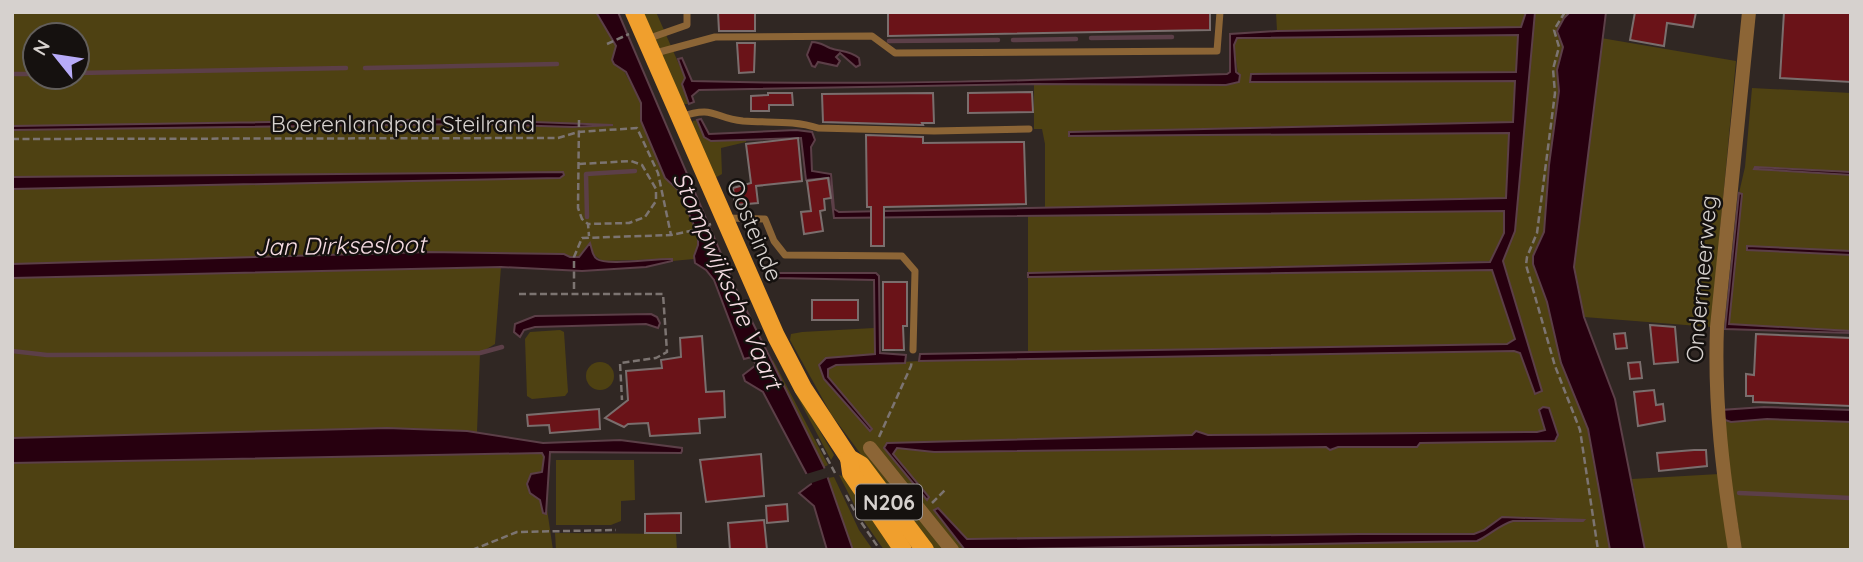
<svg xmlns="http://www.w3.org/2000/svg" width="1863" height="562" font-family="Quicksand,sans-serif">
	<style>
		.green { fill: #4e4112; fill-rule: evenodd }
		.water { fill: #27000f; stroke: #5c3f48; stroke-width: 2 }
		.pier { fill: #302723 }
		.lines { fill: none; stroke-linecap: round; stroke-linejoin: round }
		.stream { stroke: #5c3f48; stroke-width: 4.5 }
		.building { fill: #6a1318; stroke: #7a6e6d; stroke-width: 2 }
		.path { stroke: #7c7471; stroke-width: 2.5; stroke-dasharray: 7 3.5; stroke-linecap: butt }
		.lane { stroke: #8c6536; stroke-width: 7 }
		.street { stroke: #8c6536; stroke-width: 14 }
		.primary { stroke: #f09f2d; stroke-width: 18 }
		.labels { text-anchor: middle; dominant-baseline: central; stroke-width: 5; stroke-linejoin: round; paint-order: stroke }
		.shield { fill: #15110f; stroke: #9c9795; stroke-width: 2 }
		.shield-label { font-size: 21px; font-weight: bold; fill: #d6d1ce }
		.street-label { font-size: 23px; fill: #d6d1ce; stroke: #15110f }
		.water-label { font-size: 24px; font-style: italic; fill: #f6dce3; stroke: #15110f }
	</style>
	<rect width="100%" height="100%" fill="#302723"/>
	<g class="green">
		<path d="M12,12h584l20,34 7,23 18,34 -1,11 25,64 13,12 20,44v11l-4,14 -22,2 -1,-2 -69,2 -8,-6 -4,-10 -11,12 -151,-5 -416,12v-75l548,-11 4,-5 -552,4v-47l464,-6 97,3 39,-2 -156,-6 -444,7zM35,35h42v42h-42z"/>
		<polygon points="642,12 656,12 685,78 682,84 689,104 681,104"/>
		<polygon points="1276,12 1526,12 1522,27 1277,31"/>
		<path d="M1535,12h35l-6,6 -7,12 6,17 -6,23 3,21 -11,74 -5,67 -11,24v8l14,38 14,61 27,66 22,121h-632l498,-9c14,-6 23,-16 37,-20h70v-1l-81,-3 -18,13 -10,4h-115l-393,5 -29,-31 -2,3 30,39h-33l-101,-136 -41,-74 1,-6 11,-2 72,-4 1,26 -48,4 -6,15 50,56 -43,-52v-8l4,-3 87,-5 595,-10 6,2 15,41 7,-3 -39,-130 12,-30zM1549,408l9,30 -3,3h-22l-113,2 -4,4h-78l-8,3 -4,-3 -392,5 -37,-4 -4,5 -6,-10 305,-8 4,-4 12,4 329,-3 8,-1 -6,-21z"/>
		<polygon points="1518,35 1517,72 1251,74 1250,81 1516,81 1514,122 1070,132 1069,136 1510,133 1506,198 1045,208 1045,144 1042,129 1034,129 1034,84 1226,85 1239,82 1234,45 1237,38"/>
		<polygon points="1601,38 1736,61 1711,327 1584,317 1574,267"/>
		<polygon points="1752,88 1851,93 1851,172 1755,167 1755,169 1851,175 1851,251 1748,246 1747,250 1851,255 1851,331 1729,324 1742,194 1739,193 1745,167"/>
		<polygon points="697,120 704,137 711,141 746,140 746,142 721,148 722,174 715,178 691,126 693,121"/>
		<polygon points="1505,211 1504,233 1490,261 1028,273 1028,215"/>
		<polygon points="501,267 495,344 480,353 477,432 387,428 12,438 12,278"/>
		<polygon points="1492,270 1515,339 1507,344 1028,352 1028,277"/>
		<polygon points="560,330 564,332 568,392 565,396 532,399 527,396 525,339 530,332"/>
		<polygon points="773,360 828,465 824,467 772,361"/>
		<circle cx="600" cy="376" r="14"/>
		<polygon points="779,362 834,455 831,460"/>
		<polygon points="1767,419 1851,422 1851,550 1742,550 1726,451 1725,420 1731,422"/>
		<polygon points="543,453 544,468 537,474 534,496 540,500 546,513 547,509 553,550 12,550 12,463"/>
		<polygon points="556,460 634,460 635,500 621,501 621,521 611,525 556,525"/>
		<polygon points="1719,474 1731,550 1645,550 1632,479"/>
		<polygon points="839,475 845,477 898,550 884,550 859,514"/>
		<polygon points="834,477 859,530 873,550 853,550 828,478"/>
		<polygon points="555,533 676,534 677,550 556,550"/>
	</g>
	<g class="water">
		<polygon points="596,12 618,12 737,291 824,467 853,550 827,550 814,506 799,493 811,484 806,473 763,392 745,381 743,375 756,365 752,357 744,359 714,280 706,270 695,263 694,256 698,245 698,234 678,190 665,178 641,121 641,103 626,72 614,64 612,60 616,46"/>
		<path d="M1526,12h9l-20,219 -12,30 39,130 -7,3 -15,-41 -6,-2 -595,10 1,-7 587,-10 8,-5 -23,-69 -464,7v-4l462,-11 14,-29v-22l-670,7 -5,-40 -23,2 -5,-42 -90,3 -7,-4 -7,-17 4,-1 8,15 87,-4 16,2 3,8 -4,7 1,24 19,3 3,35 5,3 667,-14 3,-65 -440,3v-4l444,-10 2,-41 -265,1 1,-8 265,-2 2,-37 -281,3 -3,7 2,27 4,3 -1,7 -13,3 -192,-1 -335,6 -7,6 2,6 -5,2 -7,-20 3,-6 -7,-19 4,-1 10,23c179,5 357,-1 535,-7l3,-2v-38l47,-3 244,-4z"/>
		<polygon points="1570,12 1606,12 1574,267 1584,317 1615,399 1645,550 1610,550 1588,429 1561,363 1547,302 1533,264 1533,256 1544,232 1549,165 1559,91 1557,70 1563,47 1557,31 1564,18"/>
		<path d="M812,42c8,0 11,3 18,6 11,4 19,2 29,10l1,7 -4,2 -16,-14 -4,4 4,4 -3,5 -19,-4 -3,5 -3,-1 -5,-11z"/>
		<polygon points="456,119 613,125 573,127 476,124 12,130 12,126"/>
		<polygon points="1755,167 1851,172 1851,175 1754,169"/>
		<polygon points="563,172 564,175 560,178 12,189 12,177"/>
		<polygon points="1739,193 1742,194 1729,324 1851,331 1851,333 1725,329"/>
		<path d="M590,243c2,6 2,13 7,16 9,7 61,-1 75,0v2l-26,6 -64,4 -81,-4 -489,11v-14l416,-12 136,2 6,3h9z"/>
		<polygon points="1747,246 1851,251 1851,255 1747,250"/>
		<polygon points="775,273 876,273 879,276 880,353 906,355 905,363 836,365 828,369 828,377 872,429 870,431 824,379 819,365 826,358 875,354 874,280 777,278"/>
		<polygon points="651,314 657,317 660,323 658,328 646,324 535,327 524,330 520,337 514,332 515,324 535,316"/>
		<polygon points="1543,407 1549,408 1558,435 1555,441 1420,443 1417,447 1338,447 1330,450 1326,447 934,452 897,448 893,454 929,497 927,500 884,448 887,443 1192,435 1196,431 1208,435 1537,432 1545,430 1539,410"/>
		<polygon points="1764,407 1851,410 1851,422 1767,419 1731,422 1725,420 1721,410"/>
		<polygon points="387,428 467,431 543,443 620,440 682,448 682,451 681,453 550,452 546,514 543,513 540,500 530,493 527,484 531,474 542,472 544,457 542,453 12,463 12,438"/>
		<path d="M938,508l29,31 392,-5h115l10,-4 18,-13 82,3 -1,1h-70c-14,4 -23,14 -36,20l-512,9 -31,-40z"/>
	</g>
	<polygon class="pier" points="826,468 829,477 806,485 803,475"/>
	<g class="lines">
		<g class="stream">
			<polyline points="1091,38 1172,37"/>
			<polyline points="1013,40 1076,39"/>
			<polyline points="889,41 998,40"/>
			<polyline points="365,68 557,64"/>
			<polyline points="77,73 346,68"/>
			<polyline points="12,74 35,74"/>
			<polyline points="587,217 586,174 635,171"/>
			<polyline points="12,351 47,355 480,353 502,347"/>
			<polyline points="1739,493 1851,498"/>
		</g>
	</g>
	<g class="building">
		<polygon points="718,12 755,12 755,31 719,31"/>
		<polygon points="888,12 1210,12 1210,30 888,36"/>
		<polygon points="1635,12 1696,12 1693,27 1667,23 1664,46 1630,40"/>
		<polygon points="1784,12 1851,12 1851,82 1780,78"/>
		<polygon points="737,43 755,43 754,72 739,73"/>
		<polygon points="1032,92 1033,112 968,113 968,93"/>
		<polygon points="768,93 792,93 793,105 769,105 769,111 751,111 751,96 768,95"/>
		<polygon points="933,93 934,123 922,123 923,125 823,122 822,94"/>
		<polygon points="866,135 923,137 923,143 1024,142 1026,204 884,207 884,246 871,246 871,207 867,207"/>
		<polygon points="798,138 802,181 756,186 758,203 735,205 733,188 751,183 746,144"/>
		<polygon points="828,178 831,198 824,199 825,210 820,211 823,231 804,234 801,212 811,211 807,181"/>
		<polygon points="883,282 907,282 907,326 903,326 904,350 883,350"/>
		<rect x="812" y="300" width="46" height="20"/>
		<polygon points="1650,325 1675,327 1678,362 1654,364"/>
		<polygon points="1625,333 1627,348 1616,349 1614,334"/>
		<polygon points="1756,334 1851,338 1851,406 1753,402 1753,396 1746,396 1746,374 1754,375"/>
		<polygon points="702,336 706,392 724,391 725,417 699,419 700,433 650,436 648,423 628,424 624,427 605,418 628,400 626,371 662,368 661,360 681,357 680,338"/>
		<polygon points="1640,362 1642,378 1630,379 1628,363"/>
		<polygon points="1654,390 1656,405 1663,404 1665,421 1638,426 1634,392"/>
		<polygon points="599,409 600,429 550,433 549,425 528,426 527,415"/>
		<polygon points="1694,450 1706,450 1707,466 1659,471 1657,453"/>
		<polygon points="761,454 764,496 706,502 700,460"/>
		<polygon points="787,504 788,521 767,523 766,506"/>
		<polygon points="681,513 681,533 645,533 645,514"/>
		<polygon points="764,520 767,550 730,550 728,523"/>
	</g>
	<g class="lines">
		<g class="path">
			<polyline points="1565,12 1554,30 1559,47 1553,69 1555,93 1537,233 1527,257 1526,265 1555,366 1580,430 1598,550"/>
			<polyline points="607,44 629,34"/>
			<polyline points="579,120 578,208 582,219 588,224 589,236"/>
			<polyline points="12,139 558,138 578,132 637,128 658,173 671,235"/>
			<polyline points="579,164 631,161 642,165 656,189 656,201 645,217 629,223 588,224"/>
			<polyline points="574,289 574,257 582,238 671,235 695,230 711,224"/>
			<polyline points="519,294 663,294 667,352 656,358 620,363 622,400"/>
			<polyline points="879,437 911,366 912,360"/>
			<polyline points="817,439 835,473"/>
			<polyline points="846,495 859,519 880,550"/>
			<polyline points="932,503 945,490"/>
			<polyline points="472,550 517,532 616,530"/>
		</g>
		<g class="lane">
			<polyline points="647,39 687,25 687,12"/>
			<polyline points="652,54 715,37 872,36 895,53 1217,51 1220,12"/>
			<path d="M680,117c35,-12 33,1 63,4 26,2 50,-1 75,7l116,3 95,-2"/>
			<polyline points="727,218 765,219 774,241 785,255 902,256 915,271 913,350"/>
		</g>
		<g class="street">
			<polyline points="870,448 952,550"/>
			<path d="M1735,550c-12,-74 -21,-147 -18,-223l32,-315"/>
		</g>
		<g class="primary">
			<polyline points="634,12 776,336 803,388 849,458 861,465 925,550"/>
			<polyline points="849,458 851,473 903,550"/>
		</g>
	</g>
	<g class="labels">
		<rect class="shield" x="856" y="484.5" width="66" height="35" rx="5"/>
		<g class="shield-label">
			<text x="889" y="502">N206</text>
		</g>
		<g class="street-label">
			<text x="403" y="123">Boerenlandpad Steilrand</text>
			<text transform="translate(755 230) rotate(67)">Oosteinde</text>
			<text transform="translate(1701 279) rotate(-85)">Ondermeerweg</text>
		</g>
		<g class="water-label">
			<text transform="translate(340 245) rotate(-1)">Jan Dirksesloot</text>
			<text transform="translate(728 280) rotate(66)">Stompwijksche Vaart</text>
		</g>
	</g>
	<rect width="1863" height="562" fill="none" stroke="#d6d1ce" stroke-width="28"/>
	<g transform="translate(56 56) rotate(300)"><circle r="33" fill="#15110f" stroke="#625e5b" stroke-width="2"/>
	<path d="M0-5L12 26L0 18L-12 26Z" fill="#b7abf8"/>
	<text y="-10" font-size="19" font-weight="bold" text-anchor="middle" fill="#d6d1ce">N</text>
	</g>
</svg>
